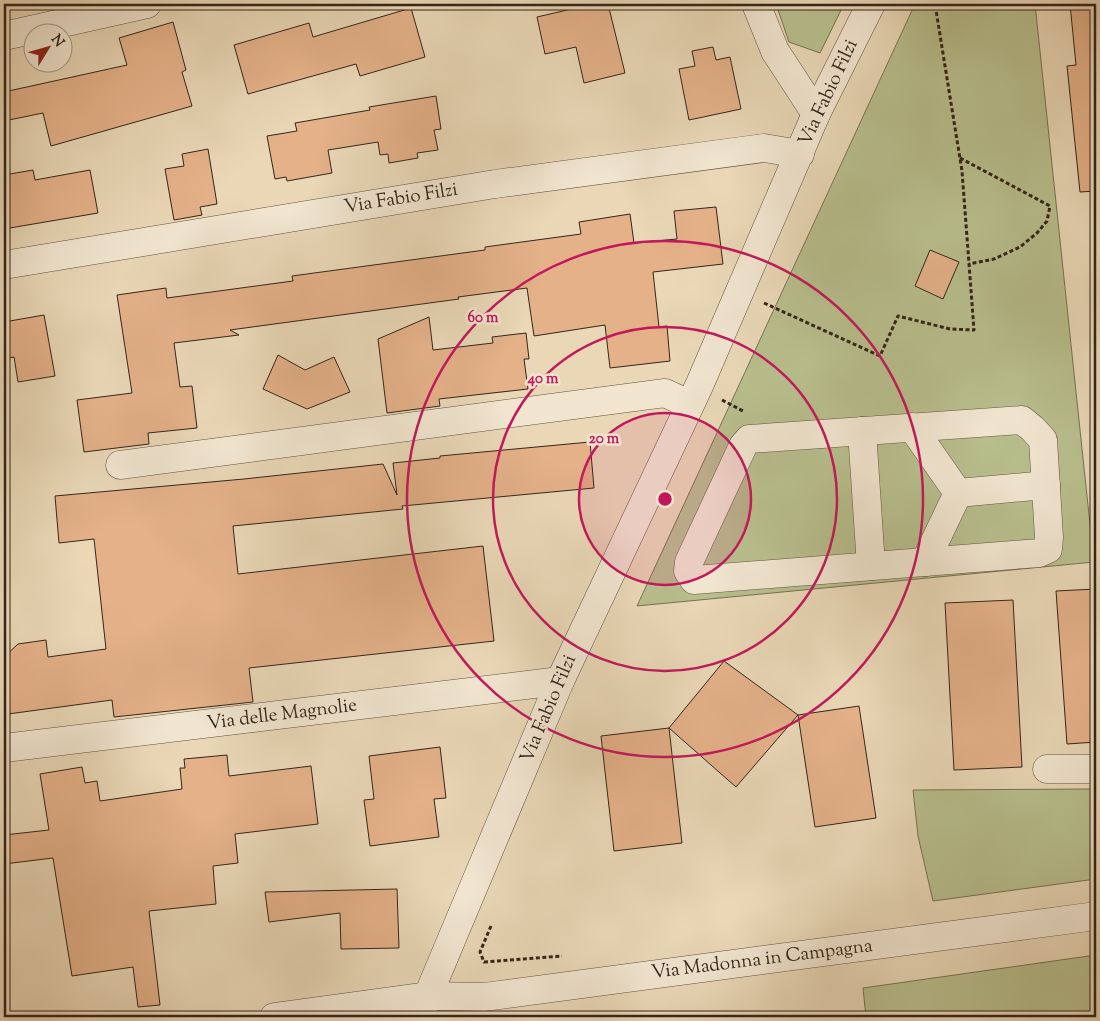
<svg xmlns="http://www.w3.org/2000/svg" width="1100" height="1021" font-family="'Sorts Mill Goudy',serif">
	<style>
		.green { fill: #b8be8d; stroke: #767254 }
		.building { fill: #e4b189; stroke: #34251c }
		.lines { fill: none; stroke-linecap: round; stroke-linejoin: round }
		.minor-casing { stroke: #615242; stroke-width: 29 }
		.path { stroke: #34251c; stroke-width: 3; stroke-dasharray: 4 2.5; stroke-linecap: butt }
		.minor { stroke: #f1e5d0; stroke-width: 28 }
		.ring { fill: none; stroke: #c2185b; stroke-width: 2.5 }
		.labels { text-anchor: middle; dominant-baseline: central; stroke-width: 5; stroke-linejoin: round; paint-order: stroke }
		.street-label { font-size: 19px; fill: #34251c; stroke: #f1e5d0 }
		.centre { fill: #c2185b; stroke: #f1e5d0; stroke-width: 2.5 }
		.ring-label { font-size: 15px; text-anchor: middle; font-weight: bold; fill: #c2185b; stroke: #f1e5d0; stroke-width: 5; stroke-linejoin: round; paint-order: stroke }
	</style>
	<rect width="100%" height="100%" fill="#e9d7b6"/>
	<filter id="stains"><feTurbulence type="fractalNoise" baseFrequency=".004" numOctaves="4"/><feColorMatrix values="0 0 0 0 .2 0 0 0 0 .09 0 0 0 0 .02 0 0 0 .5 -.17"/></filter>
	<radialGradient id="worn" r=".72"><stop offset=".6" stop-color="#630" stop-opacity="0"/><stop offset="1" stop-color="#630" stop-opacity=".3"/></radialGradient>
	<g class="green">
		<polygon points="776,4 844,4 820,53 789,42"/>
		<polygon points="915,4 1035,4 1094,562 637,606"/>
		<polygon points="1096,789 1096,879 933,901 918,836 913,790"/>
		<polygon points="1096,955 1096,1017 866,1017 863,988"/>
	</g>
	<g class="building">
		<polygon points="593,4 608,4 625,73 584,83 576,47 545,54 537,17"/>
		<polygon points="1070,4 1096,4 1096,191 1080,192 1067,66 1076,65"/>
		<polygon points="411,8 425,57 360,76 356,64 248,94 234,45 309,23 313,37"/>
		<polygon points="173,22 186,70 182,72 192,106 51,146 43,113 4,121 4,92 127,65 119,38"/>
		<polygon points="713,47 716,60 730,57 741,109 689,120 679,69 695,66 692,51"/>
		<polygon points="436,96 441,129 434,130 438,150 417,153 418,158 389,163 388,154 380,155 378,142 328,150 332,173 287,181 286,177 275,179 267,136 297,131 295,123 370,110 369,107"/>
		<polygon points="208,149 217,204 200,207 202,215 174,220 165,169 184,166 182,154"/>
		<polygon points="33,170 35,180 90,170 98,213 4,229 4,175"/>
		<polygon points="716,207 723,264 653,272 659,327 667,326 670,361 610,368 605,325 534,336 527,288 458,297 459,299 230,330 239,335 174,343 180,387 192,386 197,428 148,433 149,444 84,452 77,400 132,393 117,295 166,288 167,298 293,281 292,276 485,250 485,247 581,234 579,222 630,214 634,243 677,239 674,211"/>
		<polygon points="930,250 959,262 943,299 915,286"/>
		<polygon points="44,315 55,376 18,382 14,357 4,359 4,322"/>
		<polygon points="429,317 433,350 493,343 492,337 526,333 529,359 524,359 528,389 439,399 440,406 387,413 378,339"/>
		<polygon points="278,355 305,370 334,357 350,392 307,409 263,389"/>
		<polygon points="590,442 594,488 402,506 403,509 233,526 238,574 483,546 494,641 249,668 253,702 114,717 112,700 8,714 4,683 4,657 18,644 46,640 48,657 106,649 94,539 59,543 55,496 244,479 383,464 397,495 393,463 440,458 440,456"/>
		<polygon points="1096,589 1096,742 1067,744 1056,591"/>
		<polygon points="1013,600 1022,767 954,770 945,603"/>
		<polygon points="724,661 798,715 736,787 669,728"/>
		<polygon points="859,706 876,818 815,827 798,715"/>
		<polygon points="669,728 682,843 614,851 601,736"/>
		<polygon points="440,747 446,798 434,799 439,837 370,846 364,800 374,799 369,756"/>
		<polygon points="227,755 229,776 311,766 318,824 235,834 238,863 213,866 216,904 149,911 160,1005 138,1007 133,967 72,976 53,858 4,864 4,835 49,830 40,774 82,767 85,783 97,781 100,801 182,789 180,768 185,768 184,759"/>
		<polygon points="397,889 399,948 341,949 340,913 269,922 265,892"/>
	</g>
	<g class="lines">
		<defs>
			<g id="minor">
				<polyline points="756,4 775,51 816,114"/>
				<polyline points="4,36 147,4"/>
				<polyline points="4,265 495,184 764,148 800,154"/>
				<polygon points="1022,420 1033,429 1043,440 1049,537 1048,549 1039,553 694,580 688,571 689,562 743,446 749,439"/>
				<polyline points="912,427 958,493 925,562"/>
				<polyline points="862,431 871,566"/>
				<polyline points="120,465 665,393 689,404"/>
				<polyline points="958,493 1046,485"/>
				<polyline points="4,748 560,681"/>
				<polyline points="1047,769 1096,769"/>
				<polyline points="274,1017 428,996 484,997 1096,916"/>
				<polyline points="419,1017 560,681 699,386 816,114 871,4"/>
			</g>
		</defs>
		<use href="#minor" class="minor-casing"/>
		<g class="path">
			<polyline points="960,158 1050,206 1047,221 1037,233 1020,247 994,259 969,264"/>
			<polyline points="764,303 880,356 898,316 950,329 974,330 962,171 935,4"/>
			<polyline points="722,400 743,411"/>
			<polyline points="491,926 480,952 484,962 562,956"/>
		</g>
		<use href="#minor" class="minor"/>
	</g>
	<circle cx="665" cy="499" r="86" fill="#c2185b" fill-opacity=".12"/>
	<g class="ring">
		<circle cx="665" cy="499" r="86"/>
		<circle cx="665" cy="499" r="172"/>
		<circle cx="665" cy="499" r="258"/>
	</g>
	<g class="labels">
		<g class="street-label">
			<text transform="translate(829 93) rotate(-65)">Via Fabio Filzi</text>
			<text transform="translate(401 199) rotate(-9)">Via Fabio Filzi</text>
			<text transform="translate(549 709) rotate(-67)">Via Fabio Filzi</text>
			<text transform="translate(282 715) rotate(-7)">Via delle Magnolie</text>
			<text transform="translate(762 960) rotate(-7)">Via Madonna in Campagna</text>
		</g>
	</g>
	<circle cx="665" cy="499" r="8" class="centre"/>
	<g class="ring-label">
		<text x="483" y="322">60 m</text>
		<text x="543" y="383">40 m</text>
		<text x="604" y="443">20 m</text>
	</g>
	<rect width="1100" height="1021" fill="none" stroke="#e9d7b6" stroke-width="20"/>
	<rect x="5" y="5" width="1090" height="1011" fill="none" stroke="#34251c" stroke-width="2.5"/>
	<rect x="10" y="10" width="1080" height="1001" fill="none" stroke="#34251c"/>
	<g transform="translate(48 48) rotate(53)"><circle r="24" fill="#f1e5d0" stroke="#a59888"/>
	<path d="M0-4L9 19L0 12L-9 19Z" fill="#8f2418"/>
	<text y="-8" font-size="14" font-weight="bold" text-anchor="middle" fill="#34251c">N</text>
	</g>
	<rect width="100%" height="100%" filter="url(#stains)"/>
	<rect width="100%" height="100%" fill="url(#worn)"/>
</svg>
